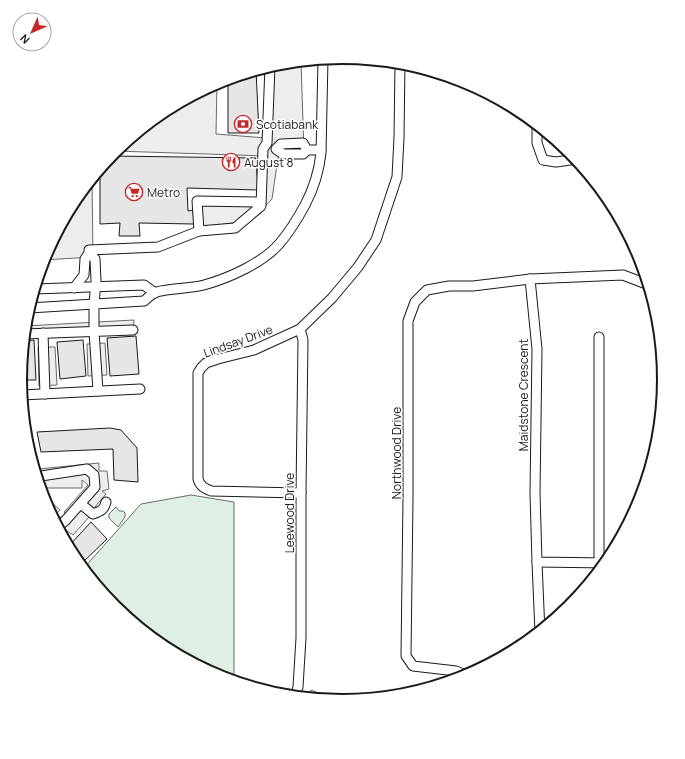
<svg xmlns="http://www.w3.org/2000/svg" width="685" height="759" font-family="Manrope,sans-serif">
	<style>
		.green { fill: #e0efe3; stroke: #6a6a6a }
		.parking { fill: #ededed; stroke: #6a6a6a }
		.building { fill: #e6e6e6; stroke: #1a1a1a }
		.lines { fill: none; stroke-linecap: round; stroke-linejoin: round }
		.minor-casing { stroke: #1a1a1a; stroke-width: 11 }
		.minor { stroke: #fff; stroke-width: 9 }
		.labels { text-anchor: middle; dominant-baseline: central; stroke-width: 3; stroke-linejoin: round; paint-order: stroke }
		.poi-label { font-size: 12px; fill: #1a1a1a; stroke: #fff; text-anchor: start }
		.street-label { font-size: 12px; fill: #1a1a1a; stroke: #fff }
		.rim { fill: none; stroke: #1a1a1a; stroke-width: 2 }
	</style>
	<rect width="100%" height="100%" fill="#fff"/>
	<g class="green">
		<polygon points="191,495 234,502 234,682 211,673 163,648 114,607 83,569 141,504"/>
		<polygon points="116,507 119,511 123,511 125,513 125,517 118,527 109,518 109,514"/>
		<polygon points="311,690 340,702 308,699"/>
	</g>
	<g class="parking">
		<polygon points="301,61 304,153 278,158 272,199 252,220 199,228 199,206 264,201 266,156 115,151 164,111 217,82 216,134 266,138 268,67 280,63"/>
		<polygon points="92,179 93,257 43,260 74,200"/>
		<polygon points="134,320 133,333 24,339 25,326"/>
		<polygon points="105,343 107,375 88,376 87,344"/>
		<polygon points="38,347 55,347 57,385 39,386"/>
		<polygon points="99,463 99,471 107,471 109,489 102,491 106,494 94,508 90,505 85,511 90,516 73,535 67,531 65,531 61,535 44,503 42,494 60,510 56,514 63,519 67,516 64,512 88,485 82,480 82,488 40,488 38,469"/>
	</g>
	<g class="building">
		<polygon points="256,70 259,133 228,133 228,79"/>
		<polygon points="111,156 256,158 258,190 187,188 188,211 193,210 194,224 139,223 140,236 119,236 120,223 100,224 100,169"/>
		<polygon points="136,336 139,374 110,376 107,338"/>
		<polygon points="34,340 36,380 20,380 24,341"/>
		<polygon points="83,340 86,376 60,379 57,342"/>
		<polygon points="110,428 121,430 137,448 138,482 114,480 113,449 41,452 37,432"/>
		<polygon points="91,522 107,539 80,565 74,558 68,547"/>
	</g>
	<g class="lines">
		<defs>
			<g id="minor">
				<polyline points="537,124 537,143 543,160 556,162 577,159"/>
				<polyline points="307,150 303,143 281,144 276,149 283,154 303,154 307,150 321,150"/>
				<polyline points="261,202 197,201 199,231 235,228 261,206 263,149 267,143 270,66"/>
				<polyline points="89,250 158,247 199,231"/>
				<polyline points="74,288 84,275 85,259 89,253 95,259 96,281 94,304 94,331 98,391"/>
				<polyline points="35,289 144,285 155,293"/>
				<path d="M29,308l115,-7c3,-3 8,-7 12,-9 16,-4 32,-3 48,-7 25,-7 59,-22 76,-42 10,-12 18,-25 25,-38 9,-17 14,-33 16,-52l2,-94"/>
				<polyline points="43,333 45,394"/>
				<polyline points="25,334 133,330"/>
				<polyline points="22,395 140,389"/>
				<polyline points="661,424 663,386 665,377"/>
				<polyline points="37,477 41,476 87,469 94,475 95,487 65,521 60,525 52,518"/>
				<path d="M301,493l-90,-2c-7,-3 -11,-5 -13,-12v-106l3,-5 5,-5 12,-4 36,-9 46,-21 32,-31 26,-31 18,-27 21,-63 2,-39 1,-75"/>
				<path d="M81,504l12,10c8,-3 11,-4 13,-12"/>
				<polyline points="537,562 540,633"/>
				<polyline points="599,563 599,337"/>
				<polyline points="607,563 537,562 535,493 537,349 530,279 623,275 649,285"/>
				<polyline points="468,676 456,671 413,666 406,656 408,498 408,321 415,302 427,290 449,286 473,286 530,279"/>
				<polyline points="295,697 298,687 301,638 301,493 303,340 300,329"/>
			</g>
		</defs>
		<use href="#minor" class="minor-casing"/>
		<use href="#minor" class="minor"/>
	</g>
	<defs>
		<symbol id="bank-ring" viewBox="-11 -11 22 22"><circle r="9.5" fill="#fff" stroke="#c62828" stroke-width="1.5"/><path d="M-6-4H6V4H-6ZM0-2.3a2.3 2.3 0 1 0 0 4.6a2.3 2.3 0 1 0 0-4.6Z" fill="#c62828"/></symbol>
		<symbol id="restaurant-ring" viewBox="-11 -11 22 22"><circle r="9.5" fill="#fff" stroke="#c62828" stroke-width="1.5"/><path d="M-5-6h1v4h1v-4h1v4h1v-4h1v5L-1.5 .5V6h-2V.5L-5-1ZM5-6V6H3V1.5H1.5Q1.5-4 5-6Z" fill="#c62828"/></symbol>
		<symbol id="supermarket-ring" viewBox="-11 -11 22 22"><circle r="9.5" fill="#fff" stroke="#c62828" stroke-width="1.5"/><path d="M-6-5.5h2.5l.6 2H6L4.5 2H-2.5L-4.4-4H-6ZM-1.5 3.2a1.3 1.3 0 1 0 .1 0ZM3 3.2a1.3 1.3 0 1 0 .1 0Z" fill="#c62828"/></symbol>
	</defs>
	<g fill-rule="evenodd">
		<use href="#bank-ring" x="233" y="114" width="20" height="20"/>
		<use href="#restaurant-ring" x="221" y="152" width="20" height="20"/>
		<use href="#supermarket-ring" x="124" y="182" width="20" height="20"/>
	</g>
	<g class="labels">
		<g class="poi-label">
			<text x="256" y="124">Scotiabank</text>
			<text x="244" y="162">August 8</text>
			<text x="147" y="192">Metro</text>
		</g>
		<g class="street-label">
			<text transform="translate(238 341) rotate(-20)">Lindsay Drive</text>
			<text transform="translate(523 395) rotate(-90)">Maidstone Crescent</text>
			<text transform="translate(396 453) rotate(-90)">Northwood Drive</text>
			<text transform="translate(289 513) rotate(-90)">Leewood Drive</text>
		</g>
	</g>
	<path d="M0 0H685V759H0ZM27 379a315 315 0 1 1 630 0a315 315 0 1 1-630 0Z" fill="#fff" fill-rule="evenodd"/>
	<path class="rim" d="M27 379a315 315 0 1 1 630 0a315 315 0 1 1-630 0Z"/>
	<g transform="translate(32 32) rotate(225)"><circle r="19" fill="#ffffff" stroke="#a3a3a3"/>
	<path d="M0-3L7 15L0 10L-7 15Z" fill="#c62828"/>
	<text y="-6" font-size="11" font-weight="bold" text-anchor="middle" fill="#1a1a1a">N</text>
	</g>
</svg>
